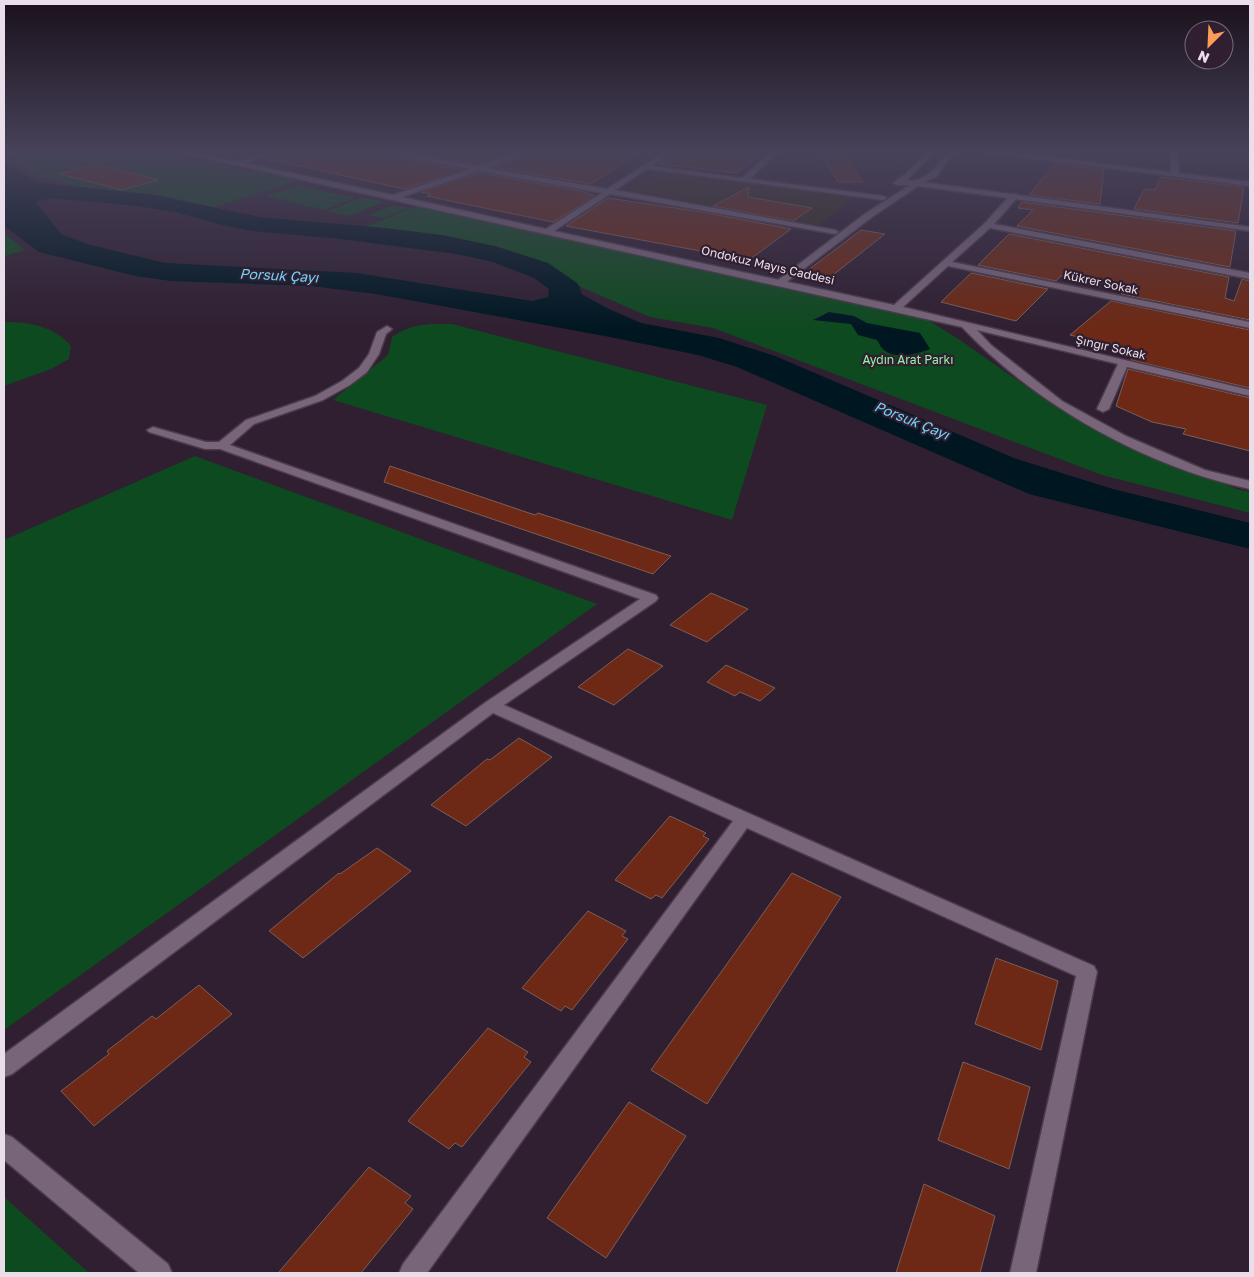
<svg xmlns="http://www.w3.org/2000/svg" width="1254" height="1277" font-family="'Golos Text',sans-serif">
	<style>
		.education { fill: #352c1c }
		.green { fill: #0e4a1f }
		.water { fill: #001722; fill-rule: evenodd }
		.lines { fill: none; stroke-linecap: round; stroke-linejoin: round }
		.river { fill: #001722; fill-rule: evenodd }
		.building { fill: #6d2915; stroke: #7c5f57 }
		.street-casing { stroke: #4a3b4b; stroke-width: 3 }
		.secondary-casing { stroke: #4a3b4b; stroke-width: 3 }
		.street { fill: #78657a; fill-rule: evenodd }
		.secondary { fill: #78657a; fill-rule: evenodd }
		.labels { text-anchor: middle; dominant-baseline: central; stroke-width: 4.5; stroke-linejoin: round; paint-order: stroke }
		.far-street-label { font-size: 12px; fill: #eadeea; stroke: #2f1f31 }
		.far-park-label { font-size: 12px; fill: #97efa5; stroke: #2f1f31 }
		.far-water-label { font-size: 14px; font-style: italic; fill: #72d5fa; stroke: #2f1f31 }
	</style>
	<rect width="100%" height="100%" fill="#2f1f31"/>
	<g class="education">
		<polygon points="788,151 915,151 898,169 819,169 785,154"/>
		<polygon points="659,170 786,187 853,199 818,225 628,190"/>
	</g>
	<g class="green">
		<polygon points="5,151 159,151 298,181 213,208 84,189 30,173 8,157"/>
		<polygon points="298,185 355,198 323,210 265,196"/>
		<polygon points="363,197 384,202 349,216 327,211"/>
		<polygon points="393,205 408,208 383,218 368,215"/>
		<polygon points="417,206 928,320 960,340 1054,406 1236,489 1250,492 1250,513 1102,475 713,328 650,317 581,287 530,259 453,242 360,229"/>
		<polygon points="4,233 25,250 4,256"/>
		<path d="M4,322c25,0 50,4 67,24l-2,13 -18,10 -47,17z"/>
		<path d="M432,324h20l315,81 -35,115 -399,-120 55,-45 4,-18c13,-9 24,-12 40,-13z"/>
		<polygon points="195,456 597,604 4,1030 4,540"/>
		<polygon points="4,1197 89,1273 4,1273"/>
	</g>
	<g class="water">
		<path d="M4,164l39,21 34,8 107,14 64,18 35,5 63,4 110,14 36,7 39,12 78,42 32,14 78,15 56,18 239,102 99,31 137,34v26l-221,-55 -292,-127 -39,-12 -88,-18 -234,-43 -65,-8 -140,-5 -36,-5 -96,-24 -35,-26zM50,198l87,8 38,6 47,13 30,6 88,8 116,15 37,8 41,16 15,11 -1,8 -16,4 -175,-28 -192,-10 -78,-19 -26,-10 -25,-32z"/>
		<path d="M829,312l25,4 13,7 53,10 10,16c-13,5 -34,11 -46,1 -3,-2 -5,-7 -7,-10l-19,-5 -7,-11 -38,-4z"/>
	</g>
	<g class="lines">
		<polygon class="river" points="13,180 156,195 260,217 385,228 442,235 495,246 548,263 577,283 580,288 587,314 583,320 573,322 563,320 559,314 555,291 531,274 489,259 442,249 385,242 260,231 165,209 6,190 4,184 6,182"/>
	</g>
	<g class="building">
		<polygon points="275,151 377,151 382,155 463,170 404,189 263,158"/>
		<polygon points="401,151 518,151 478,164"/>
		<polygon points="534,151 641,151 591,184 494,167"/>
		<polygon points="675,151 765,151 736,173 659,164"/>
		<polygon points="819,151 842,151 863,182 838,182"/>
		<polygon points="1055,163 1104,170 1100,204 1029,195"/>
		<polygon points="95,164 158,180 122,190 59,174"/>
		<polygon points="479,173 581,191 595,196 553,222 455,202 427,196 431,194 421,192"/>
		<polygon points="1161,177 1244,187 1238,223 1134,209 1144,189 1155,190"/>
		<polygon points="749,187 748,197 812,208 793,221 713,206"/>
		<polygon points="608,198 702,212 791,229 749,260 566,226"/>
		<polygon points="1022,202 1236,231 1230,267 1017,226 1033,210 1018,208"/>
		<polygon points="861,230 885,234 828,279 803,274"/>
		<polygon points="1009,234 1229,277 1225,298 1234,301 1242,279 1250,281 1250,320 1121,294 1127,289 1113,286 1115,285 1061,276 1056,281 978,265"/>
		<polygon points="971,273 1048,289 1016,321 941,302"/>
		<polygon points="1111,301 1250,330 1250,388 1131,360 1134,351 1070,335"/>
		<polygon points="1128,369 1250,398 1250,451 1183,434 1186,429 1152,422 1116,406"/>
		<polygon points="390,466 535,515 538,513 671,556 653,574 384,482"/>
		<polygon points="711,593 748,609 707,642 670,625"/>
		<polygon points="628,649 663,666 614,705 578,687"/>
		<polygon points="726,665 775,688 760,701 740,692 735,696 707,682"/>
		<polygon points="519,738 552,757 466,826 431,805 487,759 490,760"/>
		<polygon points="670,816 706,833 703,836 709,839 662,898 656,895 651,899 615,880"/>
		<polygon points="377,848 411,871 303,958 269,931 339,873 340,874"/>
		<polygon points="792,873 841,897 707,1104 651,1070"/>
		<polygon points="588,911 626,931 622,936 628,939 572,1010 565,1006 561,1011 522,988"/>
		<polygon points="996,958 1058,981 1041,1050 975,1024"/>
		<polygon points="199,985 232,1014 94,1126 61,1091 109,1054 107,1051 152,1016 156,1019"/>
		<polygon points="488,1028 528,1052 524,1057 531,1062 462,1147 455,1143 449,1149 408,1121"/>
		<polygon points="963,1062 1030,1087 1009,1169 938,1140"/>
		<polygon points="629,1102 686,1136 606,1258 547,1218"/>
		<polygon points="369,1167 411,1196 405,1203 413,1209 361,1273 278,1273"/>
		<polygon points="924,1184 995,1216 980,1273 896,1273"/>
	</g>
	<g class="lines">
		<defs>
			<g id="street">
				<path d="M178,151c16,0 51,12 62,10 12,-2 20,-10 33,-10l-27,12 147,32 77,-26 -88,-16 -3,-2h13l86,15 45,-15h9l-45,17 120,21 59,-38h7l-21,15 90,12 30,-27h7l-29,28 133,17 4,2 -4,2 -236,-31 -32,21 220,40 4,2 -4,2 -225,-40 -56,37 340,74 91,-82 26,-29h6v4l-23,26 256,49v6l-260,-51 -38,34 298,60v6l-302,-62 -45,41 347,83v6l-123,-29 -18,42 -6,3 -6,-3 21,-45 -141,-34 14,15 71,56 64,35 79,34 45,11v8c-103,-22 -215,-84 -288,-162l-781,-174zM479,171l123,22 -56,36 -144,-32z"/>
				<polygon points="984,151 1001,151 1171,172 1171,151 1177,151 1179,173 1250,182 1250,186 987,153"/>
				<polygon points="387,326 392,329 386,334 379,354 367,372 350,385 323,400 254,424 230,445 656,595 658,598 656,601 504,705 1094,966 1097,972 1036,1273 1010,1273 1076,976 747,828 427,1273 399,1273 403,1264 733,821 493,713 12,1074 4,1077 4,1054 486,702 640,599 220,449 205,449 149,432 147,430 153,427 206,442 219,442 246,420 315,396 342,381 359,368 369,354 377,332"/>
				<polygon points="4,1134 12,1137 168,1264 172,1273 139,1273 4,1160"/>
			</g>
			<path id="secondary" d="M929,151h7l-29,29c20,3 31,-16 42,-29h6l-19,26 -13,5 327,45v4l-332,-45 -46,31 -88,67h-6v-4l88,-67 44,-28h-13l-4,-2 11,-8z"/>
		</defs>
		<use href="#street" class="street-casing"/>
		<use href="#secondary" class="secondary-casing"/>
		<use href="#street" class="street"/>
		<use href="#secondary" class="secondary"/>
	</g>
	<linearGradient id="sky" x2="0" y2="1"><stop stop-color="#1a111b"/><stop offset="0.46" stop-color="#47425a"/><stop offset="1" stop-color="#47425a" stop-opacity="0"/></linearGradient>
	<rect width="1254" height="329" fill="url(#sky)"/>
	<g class="labels">
		<g class="far-street-label">
			<text transform="translate(768 265) rotate(13)">Ondokuz Mayıs Caddesi</text>
			<text transform="translate(1101 282) rotate(12)">Kükrer Sokak</text>
			<text transform="translate(1111 347) rotate(13)">Şıngır Sokak</text>
		</g>
		<g class="far-park-label">
			<text x="908" y="359">Aydın Arat Parkı</text>
		</g>
		<g class="far-water-label">
			<text transform="translate(279 275) rotate(3)">Porsuk Çayı</text>
			<text transform="translate(912 420) rotate(22)">Porsuk Çayı</text>
		</g>
	</g>
	<rect width="1254" height="1277" fill="none" stroke="#eadeea" stroke-width="10"/>
	<g transform="translate(1209 45) rotate(204)"><circle r="24" fill="#2f1f31" stroke="#7a6b7b"/>
	<path d="M0-4L9 19L0 12L-9 19Z" fill="#fe9c57"/>
	<text y="-8" font-size="14" font-weight="bold" text-anchor="middle" fill="#eadeea">N</text>
	</g>
</svg>
